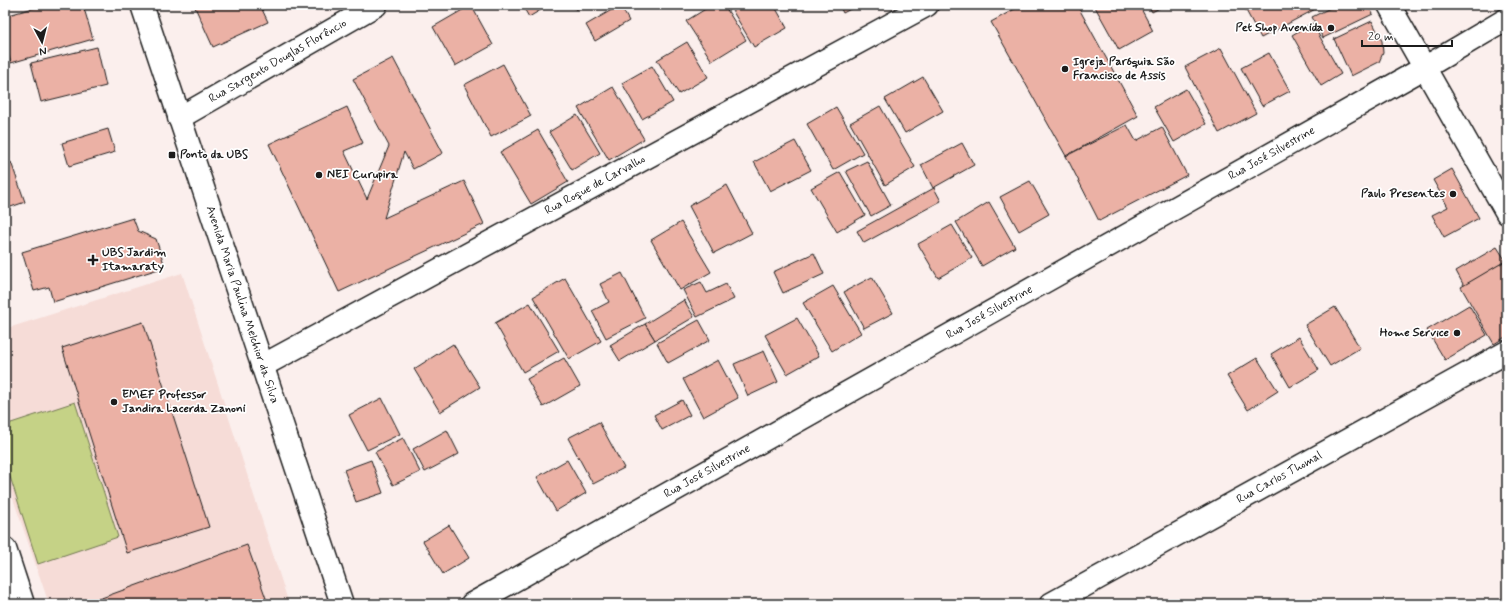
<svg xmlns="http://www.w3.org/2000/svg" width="1512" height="609" font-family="Mynerve,sans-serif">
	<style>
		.built { fill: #f6dcd7 }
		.green { fill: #c5d286; stroke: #707751 }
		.building { fill: #ebb1a5; stroke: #1c1c1c }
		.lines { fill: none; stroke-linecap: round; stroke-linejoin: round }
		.minor-casing { stroke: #1c1c1c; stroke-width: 25 }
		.minor { stroke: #fff; stroke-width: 22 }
		.poi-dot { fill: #1c1c1c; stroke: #fff; stroke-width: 1.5 }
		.labels { text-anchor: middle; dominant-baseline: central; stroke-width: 3.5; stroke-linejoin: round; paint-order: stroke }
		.poi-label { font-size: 12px; font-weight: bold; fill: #1c1c1c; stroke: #fff; text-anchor: start }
		.street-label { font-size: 12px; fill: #1c1c1c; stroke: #fff }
	</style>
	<rect width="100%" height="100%" fill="#fbefed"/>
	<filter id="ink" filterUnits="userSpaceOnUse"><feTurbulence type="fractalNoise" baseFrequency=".025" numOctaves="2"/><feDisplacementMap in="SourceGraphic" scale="8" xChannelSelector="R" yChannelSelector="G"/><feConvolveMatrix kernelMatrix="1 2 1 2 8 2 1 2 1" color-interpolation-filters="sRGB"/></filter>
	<g filter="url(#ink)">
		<polygon class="built" points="182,273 289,604 49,604 5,475 5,329"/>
		<polygon class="green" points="75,402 118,537 38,564 5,461 5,425"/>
		<g class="building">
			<polygon points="44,5 83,5 93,39 11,63 5,44 5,16"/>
			<polygon points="194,5 260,5 268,22 213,47"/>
			<polygon points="471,5 493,45 455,66 433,27"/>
			<polygon points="522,5 549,5 529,17"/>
			<polygon points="573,5 585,5 576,10"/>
			<polygon points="620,5 629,21 595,41 586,25"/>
			<polygon points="712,5 724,5 746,40 712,61 686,21"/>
			<polygon points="729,5 774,5 787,28 754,47"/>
			<polygon points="839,5 858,5 843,13"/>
			<polygon points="1022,5 1077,5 1138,116 1066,156 991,22"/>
			<polygon points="1094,5 1139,5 1153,31 1119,50"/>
			<polygon points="1148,5 1165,5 1152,12"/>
			<polygon points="1243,5 1323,5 1261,38"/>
			<polygon points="1336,5 1368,5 1373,14 1323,38 1312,17"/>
			<polygon points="1372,21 1382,41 1383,53 1379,62 1351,76 1334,39"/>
			<polygon points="1312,23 1341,74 1321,86 1292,35"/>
			<polygon points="687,42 708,77 679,94 657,60"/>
			<polygon points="97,47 106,86 41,102 31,63"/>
			<polygon points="1221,48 1256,113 1219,133 1185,67"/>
			<polygon points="1269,53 1290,91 1262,106 1241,68"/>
			<polygon points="393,58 443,153 413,169 404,152 384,218 464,181 484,224 339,292 269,144 347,107 363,143 344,151 367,199 389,146 353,79"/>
			<polygon points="503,64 531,116 491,137 464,85"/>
			<polygon points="652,66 673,102 642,119 622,83"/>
			<polygon points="923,77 943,111 905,133 885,99"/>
			<polygon points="613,87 644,139 609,160 578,108"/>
			<polygon points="1186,89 1206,124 1174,142 1154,107"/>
			<polygon points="880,106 915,167 885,185 850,123"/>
			<polygon points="836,107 863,153 833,170 807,124"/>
			<polygon points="577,115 600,153 572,170 549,132"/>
			<polygon points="1127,125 1136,141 1162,127 1187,175 1099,221 1066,156"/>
			<polygon points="108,129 115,152 69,166 62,143"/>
			<polygon points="538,130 568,182 531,204 500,152"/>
			<polygon points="795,141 811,170 770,191 754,162"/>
			<polygon points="962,143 974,165 933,188 921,165"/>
			<polygon points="867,161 891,205 871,216 846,171"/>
			<polygon points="11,162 25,202 5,209 5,164"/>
			<polygon points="1452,169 1479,218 1444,237 1432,215 1448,207 1433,180"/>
			<polygon points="840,172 865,215 837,232 811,188"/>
			<polygon points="1030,181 1049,214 1019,231 1000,197"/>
			<polygon points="727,185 752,233 714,253 689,206"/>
			<polygon points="934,188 941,201 864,243 857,231"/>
			<polygon points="989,202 1015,247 982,266 956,222"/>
			<polygon points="133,218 138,231 156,239 165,267 53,302 49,287 34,291 22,252"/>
			<polygon points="681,222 711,272 680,290 651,240"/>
			<polygon points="952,225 972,258 938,278 918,244"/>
			<polygon points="1497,247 1506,261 1464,286 1456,271"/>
			<polygon points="814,253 824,274 783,293 773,272"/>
			<polygon points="1507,260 1507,336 1494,344 1461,287"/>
			<polygon points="622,273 645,318 606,338 592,311 609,302 600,284"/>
			<polygon points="872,277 893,313 864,328 844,292"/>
			<polygon points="565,278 601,341 569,359 533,297"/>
			<polygon points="701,282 707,293 726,284 734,299 697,317 683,290"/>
			<polygon points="833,286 861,333 832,351 803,303"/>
			<polygon points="684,300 694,317 655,340 645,324"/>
			<polygon points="530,303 559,351 523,372 495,323"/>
			<polygon points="1469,305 1487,335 1445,360 1427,330"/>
			<polygon points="1335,307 1360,348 1330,366 1305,325"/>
			<polygon points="797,318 819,356 787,374 765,335"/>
			<polygon points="699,320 710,340 668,363 657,343"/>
			<polygon points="143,322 209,527 127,553 62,348"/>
			<polygon points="645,324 655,340 620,361 610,345"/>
			<polygon points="1299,337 1319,370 1290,387 1271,354"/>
			<polygon points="453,344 480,387 440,412 414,369"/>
			<polygon points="764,351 778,382 748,396 734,364"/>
			<polygon points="564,358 580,386 543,407 527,379"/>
			<polygon points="1257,358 1278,391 1248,410 1227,376"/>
			<polygon points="718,360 738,398 703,417 683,379"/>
			<polygon points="382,398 400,434 367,450 349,415"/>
			<polygon points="682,400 690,415 662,430 654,415"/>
			<polygon points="599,422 624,468 593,484 568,438"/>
			<polygon points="447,430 459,454 425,472 413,449"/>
			<polygon points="403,438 420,472 393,485 375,452"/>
			<polygon points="371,460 383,493 356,502 344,470"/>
			<polygon points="567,460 586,493 556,511 537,477"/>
			<polygon points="449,525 469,558 443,574 423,541"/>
			<polygon points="247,545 268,604 85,604"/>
		</g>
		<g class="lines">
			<defs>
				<g id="minor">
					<path id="s1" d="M142,5l200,599"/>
					<polyline points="1389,5 1507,213"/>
					<path id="s2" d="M179,118l197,-113"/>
					<path id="s3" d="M262,366l665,-361"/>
					<polyline points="5,549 23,604"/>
					<path id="s4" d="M472,604l952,-536 83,-49"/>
					<path id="s5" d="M1051,604l456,-252"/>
				</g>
			</defs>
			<use href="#minor" class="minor-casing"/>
			<use href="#minor" class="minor"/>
		</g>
	</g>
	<g class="poi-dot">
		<circle cx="1331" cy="28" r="4"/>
		<circle cx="1065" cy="69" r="4"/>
		<rect x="168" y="151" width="8" height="8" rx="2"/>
		<circle cx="319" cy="175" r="4"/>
		<circle cx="1453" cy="194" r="4"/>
		<path d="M91 254h4v4h4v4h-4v4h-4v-4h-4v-4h4z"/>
		<circle cx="1457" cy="333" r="4"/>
		<circle cx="114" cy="402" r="4"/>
	</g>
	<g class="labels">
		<g class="poi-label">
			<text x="1323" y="28" text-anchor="end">Pet Shop Avenida</text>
			<text x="1073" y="62">Igreja Paróquia São<tspan x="1073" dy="14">Francisco de Assis</tspan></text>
			<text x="180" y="155">Ponto da UBS</text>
			<text x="327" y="175">NEI Curupira</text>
			<text x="1445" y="194" text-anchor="end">Paulo Presentes</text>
			<text x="102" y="253">UBS Jardim<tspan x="102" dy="14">Itamaraty</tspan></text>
			<text x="1449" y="333" text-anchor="end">Home Service</text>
			<text x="122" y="395">EMEF Professor<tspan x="122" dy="14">Jandira Lacerda Zanoni</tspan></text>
		</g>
		<g class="street-label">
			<text stroke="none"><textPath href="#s2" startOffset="114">Rua Sargento Douglas Florêncio</textPath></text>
			<text stroke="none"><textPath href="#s4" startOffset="918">Rua José Silvestrine</textPath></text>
			<text stroke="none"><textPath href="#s3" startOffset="379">Rua Roque de Carvalho</textPath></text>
			<text stroke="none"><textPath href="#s1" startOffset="316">Avenida Maria Paulina Melchior da Silva</textPath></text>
			<text stroke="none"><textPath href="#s4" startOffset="594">Rua José Silvestrine</textPath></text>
			<text stroke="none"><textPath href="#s4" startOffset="270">Rua José Silvestrine</textPath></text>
			<text stroke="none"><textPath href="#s5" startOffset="261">Rua Carlos Thomal</textPath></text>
		</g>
	</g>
	<rect width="1512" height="609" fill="none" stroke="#fff" stroke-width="20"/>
	<rect x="10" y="10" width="1492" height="589" fill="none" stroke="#1c1c1c" stroke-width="1.5" filter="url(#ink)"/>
	<g transform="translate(42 42) rotate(173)" stroke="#ffffff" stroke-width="3" paint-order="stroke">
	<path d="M0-3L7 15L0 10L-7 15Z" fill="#1c1c1c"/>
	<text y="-6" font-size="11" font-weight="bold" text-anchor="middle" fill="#1c1c1c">N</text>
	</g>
	<path d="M1362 40v6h90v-6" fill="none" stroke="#1c1c1c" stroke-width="2"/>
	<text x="1368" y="40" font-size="12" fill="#1c1c1c" stroke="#ffffff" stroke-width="3" paint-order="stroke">20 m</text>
</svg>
